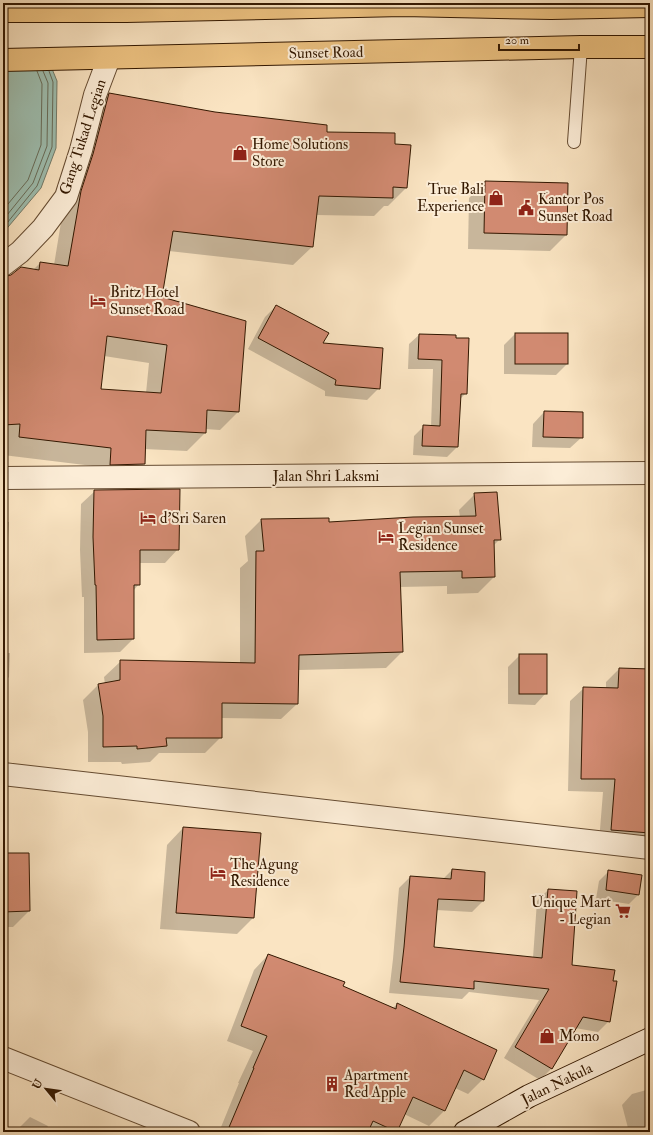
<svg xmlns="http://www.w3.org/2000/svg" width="653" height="1135" font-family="'IM FELL Double Pica',serif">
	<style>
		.water { fill: #9ebfb1; stroke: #737c6b }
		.pier { fill: #fae4c2 }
		.shadow { fill: #0003; fill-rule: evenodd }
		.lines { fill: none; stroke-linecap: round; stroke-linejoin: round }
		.shore { stroke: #686c59; stroke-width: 1 }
		.building { fill: #d18a71; stroke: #331801; fill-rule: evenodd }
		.lane-casing { stroke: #654b31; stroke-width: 14 }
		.street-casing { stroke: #654b31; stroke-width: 24 }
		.secondary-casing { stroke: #331801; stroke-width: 24 }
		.highway-casing { stroke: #331801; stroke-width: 24 }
		.lane { stroke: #fcedd7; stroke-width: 12 }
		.street { stroke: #fcedd7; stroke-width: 22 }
		.secondary { stroke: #fcedd7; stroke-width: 22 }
		.highway { stroke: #edc281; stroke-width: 22 }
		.labels { text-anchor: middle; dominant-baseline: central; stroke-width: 4; stroke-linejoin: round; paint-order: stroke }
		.street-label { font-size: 15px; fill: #331801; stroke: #fcedd7 }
		.poi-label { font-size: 15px; fill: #331801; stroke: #fcedd7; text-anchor: start }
	</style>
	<rect width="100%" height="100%" fill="#fae4c2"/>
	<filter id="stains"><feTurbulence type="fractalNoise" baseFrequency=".005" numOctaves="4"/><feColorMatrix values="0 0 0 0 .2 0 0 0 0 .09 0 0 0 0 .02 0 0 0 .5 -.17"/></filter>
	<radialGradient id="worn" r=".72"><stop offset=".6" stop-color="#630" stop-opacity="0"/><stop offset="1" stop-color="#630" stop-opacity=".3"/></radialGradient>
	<polygon class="water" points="3,3 25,3 57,81 56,148 41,188 3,233"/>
	<polygon class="pier" points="3,3 28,3 55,70 3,71"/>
	<g class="shadow">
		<path d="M109,94l285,51 12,43 -18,18h-4l-10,10 -58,-1 -4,32 -19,18 -124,-14 -8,47 77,114 -18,18 -15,-1v4l-18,18 -43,-2v15l-19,18 -33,1 1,-17 -90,-11v-177l30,-8 7,-7 14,2 9,-55 28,-97zM104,356l45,7 -3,30 -46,-3z"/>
		<polygon points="485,182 566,235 550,251 468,249 469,198"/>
		<polygon points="276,306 322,344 379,388 367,400 325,396 325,391 248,349 265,317"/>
		<polygon points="515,334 567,364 556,375 504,374 504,345"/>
		<polygon points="419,335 455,338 466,393 460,399 457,447 447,457 413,455 414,436 424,426 431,427 433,369 408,369 409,344"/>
		<polygon points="544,412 582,437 570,448 532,447 533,424"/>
		<polygon points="95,491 178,549 165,563 139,563 139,584 133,591 133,639 120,652 84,653 84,597 82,597 80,550 81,504"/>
		<polygon points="475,494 500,539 493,546 494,577 478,593 447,594 447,586 400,587 402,652 386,668 298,670 297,704 281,719 221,718 221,737 205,753 159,753 150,762 122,764 121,762 88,762 88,732 83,700 98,685 105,684 104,677 120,662 240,664 240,568 248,561 245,536 261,520 328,523 460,517 459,510"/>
		<polygon points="3,522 9,522 7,554 3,558"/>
		<polygon points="3,653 10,653 9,677 3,683"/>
		<polygon points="520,655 546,693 535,705 508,704 508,667"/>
		<polygon points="619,669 650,670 650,847 599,842 603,792 568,791 570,701 584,688 606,688 606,682"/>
		<polygon points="183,828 260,834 253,918 237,934 160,929 167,845"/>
		<polygon points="3,854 29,911 13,927 3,927"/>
		<polygon points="452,870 484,873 483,901 472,912 436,910 433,948 533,958 537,901 548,890 571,965 609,1021 598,1032 575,1028 551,1069 540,1080 504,1058 539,1000 469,992 462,999 389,993 393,959 399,888 410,877 443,879"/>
		<polygon points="609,871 638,895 629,904 596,899 599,881"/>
		<polygon points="268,955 393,1008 397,1004 483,1079 468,1094 455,1088 444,1111 429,1126 404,1114 396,1132 219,1132 239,1083 238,1083 253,1051 227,1041 254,970"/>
		<polygon points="650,1089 650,1132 629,1132 622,1105 632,1094"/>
		<polygon points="30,1117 48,1126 45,1132 17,1132 19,1128"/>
	</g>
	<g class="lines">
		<g class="shore">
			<polyline points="3,210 28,180 41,145 42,84 37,71"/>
			<polyline points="3,220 33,183 47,146 48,83 43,71"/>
			<polyline points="3,228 37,186 52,147 53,82 49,71"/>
		</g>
	</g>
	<g class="building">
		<path d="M109,93l106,19 112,13v7l68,1v11l16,1 -4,43 -14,-1v11l-74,-2 -6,51 -140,-16 -11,66 84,24 -7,91 -32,-2 -1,23 -60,-3 -1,34 -35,1 1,-17 -92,-11 1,-13 -17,1v-148l8,-2 10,-8 18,3 1,-8 28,4 13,-75 12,-37zM107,336l60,9 -6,48 -60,-4z"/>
		<polygon points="485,181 568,183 567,235 484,233"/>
		<polygon points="276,305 329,333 323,343 383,348 380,389 335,385 336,380 258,338"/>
		<rect x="515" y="333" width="53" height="31"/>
		<polygon points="419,334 456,335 456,338 469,338 467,394 461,394 458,447 422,446 423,425 440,426 442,360 418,359"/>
		<polygon points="544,411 583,412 583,438 543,437"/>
		<polygon points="180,489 179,550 140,550 140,585 134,585 134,639 97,640 96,585 95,585 93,537 94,490"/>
		<polygon points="497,492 501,540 494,540 495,577 462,578 462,571 400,572 403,652 299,655 298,704 222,703 222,738 166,738 167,746 137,749 137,746 103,747 103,716 98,684 120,680 120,660 255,663 256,551 264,551 261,519 329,518 329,522 413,517 476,516 474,493"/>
		<rect x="519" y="654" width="28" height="40"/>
		<polygon points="619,668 650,669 650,833 611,830 615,779 581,779 583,687 618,688"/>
		<polygon points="183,827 261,833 254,918 176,913"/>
		<polygon points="3,853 29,853 30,911 3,912"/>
		<polygon points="452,869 485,872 484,901 438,899 434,947 542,958 548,889 577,891 572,965 615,970 613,981 617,981 610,1022 583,1017 552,1069 515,1047 549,989 474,981 474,989 400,982 404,947 410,876 451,879"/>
		<polygon points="608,870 642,875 639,895 606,890"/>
		<polygon points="268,954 345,982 343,986 396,1009 397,1003 497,1050 484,1080 464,1070 445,1111 413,1097 397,1132 373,1121 368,1132 227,1132 254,1068 253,1068 267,1036 241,1026"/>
	</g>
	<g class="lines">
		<defs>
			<polyline id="lane" points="574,142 581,47"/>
			<g id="street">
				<polyline points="3,265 20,252 43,228 66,197 81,150 95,95 109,58"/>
				<polyline points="3,478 650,473"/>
				<polyline points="3,774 650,848"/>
				<polyline points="3,1058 189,1132"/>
			</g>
			<polyline id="secondary" points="465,1132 529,1096 650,1039"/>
			<g id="highway">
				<polyline points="3,11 126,11 403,5 551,8 650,6"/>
				<polyline points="3,60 581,47 650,47"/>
			</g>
		</defs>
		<use href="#lane" class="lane-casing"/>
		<use href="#street" class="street-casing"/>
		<use href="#secondary" class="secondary-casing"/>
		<use href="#highway" class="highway-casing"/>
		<use href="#lane" class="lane"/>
		<use href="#street" class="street"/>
		<use href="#secondary" class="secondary"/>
		<use href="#highway" class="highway"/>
	</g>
	<defs>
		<symbol id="shop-bare" viewBox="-9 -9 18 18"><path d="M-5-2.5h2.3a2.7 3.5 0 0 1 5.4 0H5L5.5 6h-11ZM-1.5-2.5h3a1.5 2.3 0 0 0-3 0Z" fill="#8f2418" stroke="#fcedd7" stroke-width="2.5" paint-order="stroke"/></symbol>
		<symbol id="civic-bare" viewBox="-9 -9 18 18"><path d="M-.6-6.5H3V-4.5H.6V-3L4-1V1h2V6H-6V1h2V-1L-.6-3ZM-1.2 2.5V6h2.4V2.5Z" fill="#8f2418" stroke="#fcedd7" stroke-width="2.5" paint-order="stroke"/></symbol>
		<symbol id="hotel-bare" viewBox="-9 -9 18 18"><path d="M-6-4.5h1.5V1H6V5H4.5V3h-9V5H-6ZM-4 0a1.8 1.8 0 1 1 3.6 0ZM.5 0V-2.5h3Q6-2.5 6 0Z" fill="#8f2418" stroke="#fcedd7" stroke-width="2.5" paint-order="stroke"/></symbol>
		<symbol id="supermarket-bare" viewBox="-9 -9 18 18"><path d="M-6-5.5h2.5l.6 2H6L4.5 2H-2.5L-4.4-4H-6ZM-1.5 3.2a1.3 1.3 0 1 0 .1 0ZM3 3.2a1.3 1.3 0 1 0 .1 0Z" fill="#8f2418" stroke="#fcedd7" stroke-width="2.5" paint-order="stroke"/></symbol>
		<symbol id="building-bare" viewBox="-9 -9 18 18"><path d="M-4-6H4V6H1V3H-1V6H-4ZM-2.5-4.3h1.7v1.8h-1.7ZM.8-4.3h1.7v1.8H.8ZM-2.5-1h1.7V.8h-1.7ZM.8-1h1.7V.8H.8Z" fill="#8f2418" stroke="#fcedd7" stroke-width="2.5" paint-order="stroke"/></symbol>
	</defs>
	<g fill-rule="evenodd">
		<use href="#shop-bare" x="229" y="142" width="22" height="22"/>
		<use href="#shop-bare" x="485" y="187" width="22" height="22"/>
		<use href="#civic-bare" x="515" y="197" width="22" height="22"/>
		<use href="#hotel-bare" x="87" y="290" width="22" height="22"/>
		<use href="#hotel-bare" x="137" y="507" width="22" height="22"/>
		<use href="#hotel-bare" x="375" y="526" width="22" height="22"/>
		<use href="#hotel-bare" x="207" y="862" width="22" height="22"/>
		<use href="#supermarket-bare" x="612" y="900" width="22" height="22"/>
		<use href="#shop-bare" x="536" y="1025" width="22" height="22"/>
		<use href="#building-bare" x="321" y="1073" width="22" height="22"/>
	</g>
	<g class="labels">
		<g class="street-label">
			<text transform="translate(326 53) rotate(-1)">Sunset Road</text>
			<text transform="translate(83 137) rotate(-72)">Gang Tukad Legian</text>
			<text x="326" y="476">Jalan Shri Laksmi</text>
			<text transform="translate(557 1084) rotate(-26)">Jalan Nakula</text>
		</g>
		<g class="poi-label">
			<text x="252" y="144">Home Solutions<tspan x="252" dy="17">Store</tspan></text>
			<text x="484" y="189" text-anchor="end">True Bali<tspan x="484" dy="17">Experience</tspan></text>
			<text x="538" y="199">Kantor Pos<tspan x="538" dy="17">Sunset Road</tspan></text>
			<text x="110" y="292">Britz Hotel<tspan x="110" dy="17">Sunset Road</tspan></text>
			<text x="160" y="518">d'Sri Saren</text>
			<text x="398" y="528">Legian Sunset<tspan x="398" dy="17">Residence</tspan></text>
			<text x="230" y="864">The Agung<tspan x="230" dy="17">Residence</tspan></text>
			<text x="611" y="902" text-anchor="end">Unique Mart<tspan x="611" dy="17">- Legian</tspan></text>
			<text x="559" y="1036">Momo</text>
			<text x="344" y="1075">Apartment<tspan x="344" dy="17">Red Apple</tspan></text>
		</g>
	</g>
	<rect width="653" height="1135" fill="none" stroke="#fae4c2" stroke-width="16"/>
	<rect x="4" y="4" width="645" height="1127" fill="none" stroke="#331801" stroke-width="2"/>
	<rect x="8" y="8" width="637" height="1119" fill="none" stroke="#331801"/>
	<g transform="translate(46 1089) rotate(299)" stroke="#fcedd7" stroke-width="3" paint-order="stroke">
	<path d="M0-3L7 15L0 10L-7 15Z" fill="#331801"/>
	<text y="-6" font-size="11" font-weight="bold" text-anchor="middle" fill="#331801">U</text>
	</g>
	<path d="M499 44v6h80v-6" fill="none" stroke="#331801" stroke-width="2"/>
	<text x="505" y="44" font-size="12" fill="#331801" stroke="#fcedd7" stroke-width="3" paint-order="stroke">20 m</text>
	<rect width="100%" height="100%" filter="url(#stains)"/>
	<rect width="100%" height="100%" fill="url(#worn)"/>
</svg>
